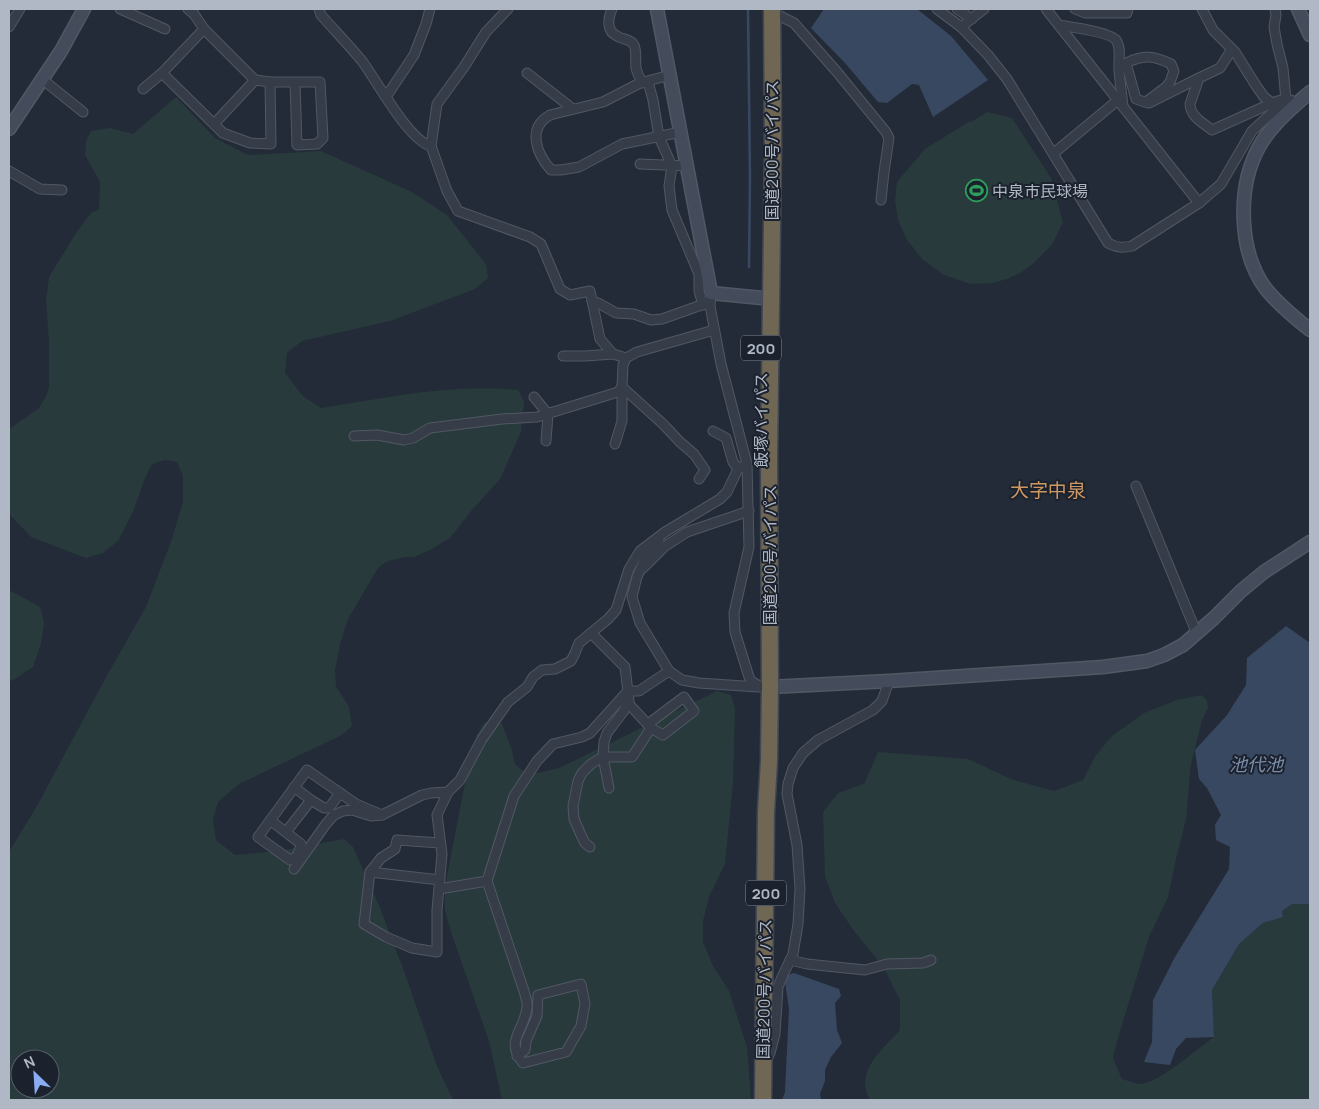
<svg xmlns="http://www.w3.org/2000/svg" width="1319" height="1109" font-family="Manrope,'Noto Sans JP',sans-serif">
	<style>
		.green { fill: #283a3c; fill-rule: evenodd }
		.water { fill: #394861 }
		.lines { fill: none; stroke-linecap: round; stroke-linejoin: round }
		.stream { stroke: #394861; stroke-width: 2.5 }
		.street-casing { stroke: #515864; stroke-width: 11 }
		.secondary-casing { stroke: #515864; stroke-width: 15 }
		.highway-casing { stroke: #414854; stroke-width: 19 }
		.street { stroke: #363d49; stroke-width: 9 }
		.secondary { stroke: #444c5c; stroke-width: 12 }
		.highway { stroke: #6f6654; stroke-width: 16 }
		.labels { text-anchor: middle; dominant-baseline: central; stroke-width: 4; stroke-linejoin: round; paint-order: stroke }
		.shield { fill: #1b222e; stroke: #848b98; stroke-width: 1 }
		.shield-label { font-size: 15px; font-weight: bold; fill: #b1b8c5 }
		.street-label { font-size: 16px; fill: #b1b8c5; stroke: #1b222e }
		.poi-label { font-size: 16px; fill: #b1b8c5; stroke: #1b222e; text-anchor: start }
		.water-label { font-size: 18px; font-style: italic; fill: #7b8dab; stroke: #1b222e }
		.quarter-label { font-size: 19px; fill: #ce9863; stroke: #1b222e }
	</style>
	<rect width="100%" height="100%" fill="#232b38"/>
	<g class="green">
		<path d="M176,97l39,41 33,17 73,-4 91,41 35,23 39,49 2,14 -13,11 -85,32 -88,20 -15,12 -2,20 18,23 18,12c65,-10 131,-25 197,-18l6,11 -3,31 -21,47 -28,31 -22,28 -20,12 -16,7h-10l-18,5 -8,6 -30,51 -8,25 -5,27 1,15 13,21 3,19 -10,9 -103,49 -21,18 -5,18 3,20 19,15 44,-4 65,-12 9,8 27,61 24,63 33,95 16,34h-444v-248l28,-46 68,-127 41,-72 26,-68 11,-38v-25l-6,-14 -12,-2 -13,4 -7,14 -12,34 -15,29 -15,12 -17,5 -55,-21 -22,-23v-85l30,-21 7,-12 3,-9v-46l-3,-40 3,-24 29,-47 13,-17 8,-4 1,-27 -15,-27 1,-14 5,-10 19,-3 23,6zM20,1059h30v30h-30z"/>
		<polygon points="987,112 1012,118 1051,178 1063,222 1053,243 1035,262 1022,272 1007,279 992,283 971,284 944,275 923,260 907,240 898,220 895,200 897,182 925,149 970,121 971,122"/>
		<polygon points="9,590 40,607 44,622 41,644 33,667 12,681 9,679"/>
		<polygon points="717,691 731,695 735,709 733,783 725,864 709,897 703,921 703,942 713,966 729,991 747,1047 751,1100 502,1100 489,1041 452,935 445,911 445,886 465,783 477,735 484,723 494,720 502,724 511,747 515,764 528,775 559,768"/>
		<path d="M1201,695l6,5 1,8 -6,12 -11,44 -5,55 -10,40 -8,38 -19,40 -32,104 -4,17 9,21c5,1 13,5 19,5 22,-4 53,-33 73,-47l-2,-47 27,-46 24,-21 20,-6 -1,-6 10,-7h18v196h-440c-16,-29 12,-50 30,-70v-30l-16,-32 -30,-37 -19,-28 -10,-27 -2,-64 15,-19 26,-9 14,-32 90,7 43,20 43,12 29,-11 13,-25 17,-20 31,-22 33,-13z"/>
	</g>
	<g class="water">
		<polygon points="824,9 917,9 951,36 988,80 933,117 919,85 912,84 887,103 878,102 845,63 811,28"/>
		<polygon points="1286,626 1310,643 1310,904 1292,904 1282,911 1283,917 1263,923 1239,944 1212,990 1214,1037 1186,1038 1176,1049 1170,1065 1144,1062 1152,1042 1153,1000 1175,957 1229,869 1230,847 1216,840 1215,825 1221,815 1207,788 1199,779 1195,750 1227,715 1246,685 1247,658"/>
		<polygon points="794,973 839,989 841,996 835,1003 837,1030 842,1043 831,1057 825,1070 825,1081 820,1094 821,1100 782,1100 785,1092 789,1009 785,982 788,975"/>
	</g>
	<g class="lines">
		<polyline class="stream" points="748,9 750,178 749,267"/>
		<defs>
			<g id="street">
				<polyline points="120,9 165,29"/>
				<polyline points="188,9 194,14 204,29 255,80 270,82 320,82 323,138 317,144 297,145 295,82"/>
				<path d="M319,9l2,6c14,16 28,30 41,46 15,20 47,80 69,85"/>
				<polyline points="508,9 486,32 464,67 437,104 431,146 447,191 458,211 530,237 541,244 560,289 570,295 590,291 600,339 613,354 626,358"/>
				<path d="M612,9c-4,9 -6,22 5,27 5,4 13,2 17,9 3,6 1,16 2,23 1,5 4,10 6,15"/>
				<path d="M937,9l24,18 27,28 19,24 101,164c9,5 15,5 24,3l67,-43 22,-19 31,-53 34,-31h5l4,5"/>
				<polyline points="957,9 972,19"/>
				<polyline points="1046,9 1199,203"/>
				<polyline points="1075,9 1085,13 1127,13 1128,9"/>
				<polyline points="1202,9 1213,30 1235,52 1255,84 1264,97 1272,103 1281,100 1286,100 1283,68 1277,44 1274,27 1276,15 1275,9"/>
				<polyline points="772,12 794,23 837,72 886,132 889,138 884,172 881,200"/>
				<path d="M1059,25c11,2 51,7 57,15 6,9 2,21 3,31 1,12 3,24 4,36"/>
				<polyline points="9,27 20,9"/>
				<polyline points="961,27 984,9"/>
				<path d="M1232,49l-12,19 -21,10 -9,26c0,12 13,19 22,26l60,-27"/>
				<polyline points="162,73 223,133 250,143 271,144 270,82"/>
				<polyline points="527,73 573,109"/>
				<path d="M670,75l-30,8 -37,19 -53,13c-23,13 -14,38 1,55h10l18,-3 43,-23 59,-12"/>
				<polyline points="42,79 83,112"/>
				<polyline points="648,82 653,100 659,137 672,166 669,186 672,210 699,274 699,291 703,305"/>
				<polyline points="143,89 162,73 204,29"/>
				<polyline points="386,97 414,55 426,24 430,9"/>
				<path d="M1146,102l20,-15 4,-5 4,-11 -3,-7c-18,-9 -27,-9 -45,-1l10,36c5,2 8,3 13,4l50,-25"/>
				<polyline points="214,124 255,80"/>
				<polyline points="1054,153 1118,100"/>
				<polyline points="640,164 688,166"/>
				<polyline points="9,171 40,189 62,190"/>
				<polyline points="711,293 710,306 721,364 747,464 749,547 734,613 735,632 749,677 751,681 761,687"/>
				<polyline points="592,301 600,304 616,313 634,314 651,320 662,319 707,303"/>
				<polyline points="563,356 585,356 613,354"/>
				<polyline points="622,387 663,424 680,442 694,454 705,470 699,479"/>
				<polyline points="534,397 548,414 546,441"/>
				<polyline points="713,431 726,438 733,462 738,469"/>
				<polyline points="354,436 377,435 404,440 413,438 430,428 502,419 537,417 618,392 622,387"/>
				<polyline points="615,444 622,421 622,387 623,365 626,358 637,352 714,330"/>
				<polyline points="1136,486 1197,634"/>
				<polyline points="659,540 646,557 637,577 632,597 640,623 669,671 682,680 699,683 758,687"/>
				<polyline points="643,568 664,547 687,532 749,511"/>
				<polyline points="648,724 684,697 694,711 663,735 651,728"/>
				<polyline points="609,788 603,757 632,757 651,728 628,703"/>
				<polyline points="311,800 324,808 329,808 340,793"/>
				<path d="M270,820l31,24c-1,6 -4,15 -11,16l-32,-23 49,-67 49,34 26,11"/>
				<polyline points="286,832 311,800 294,787"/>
				<polyline points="440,843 397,840 395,849 381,858 370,872 364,924 386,937 412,948 437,952 437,910 442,854 437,815 448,792 460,780 482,739 508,702 527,687 533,677 542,670 555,669 571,661 575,653 579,643 608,619 616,610 629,569 640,551 665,532 720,499 727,492 738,469 747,464"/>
				<polyline points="590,847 585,843 581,835 574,819 573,806 578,781 582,773 591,764 603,757 604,742 607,733 623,712 629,701 625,667 591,633"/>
				<polyline points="294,869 326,824 334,815 343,811 352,810 371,816 382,815 422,795 431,793 448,792"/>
				<polyline points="370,872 440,880"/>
				<polyline points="439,889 487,881"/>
				<polyline points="790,960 807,964 865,970 887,964 923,963 931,960"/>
				<path d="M517,1056l8,-6 1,-9 11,-25 1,-21 43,-11 4,20 -4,22 -15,26 -43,11c-19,-22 2,-33 4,-56 1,-5 -2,-11 -3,-16l-37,-110 27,-85 23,-35 16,-17 29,-7 8,-4 38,-42h11l30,-20"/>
				<polyline points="767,1059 770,1053 775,1034 778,987 782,977 793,954 798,924 800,889 797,845 787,794 788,784 793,768 803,753 818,740 873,710 882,701 889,681"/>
			</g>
			<g id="secondary">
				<polyline points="657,9 711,293 762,298 771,297"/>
				<polyline points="1298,9 1310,35"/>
				<path d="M1310,92c-18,16 -39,33 -51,55 -22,40 -21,105 7,142 12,15 29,29 44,41"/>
				<polyline points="9,129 61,51 84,9"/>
				<polyline points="770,687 889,681 1103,667 1147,661 1164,655 1183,645 1214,618 1241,591 1264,572 1310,542"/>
			</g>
			<polyline id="highway" points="763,1100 766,812 769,761 770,687 769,458 773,147 772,9"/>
		</defs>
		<use href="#street" class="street-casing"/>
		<use href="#secondary" class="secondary-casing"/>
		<use href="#highway" class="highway-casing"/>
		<use href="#street" class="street"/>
		<use href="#secondary" class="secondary"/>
		<use href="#highway" class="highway"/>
	</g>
	<defs>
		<symbol id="stadium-ring" viewBox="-11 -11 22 22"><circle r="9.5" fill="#1b222e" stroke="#2e9e5b" stroke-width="1.5"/><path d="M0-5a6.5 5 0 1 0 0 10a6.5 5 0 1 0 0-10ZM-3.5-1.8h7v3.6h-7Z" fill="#2e9e5b"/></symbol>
	</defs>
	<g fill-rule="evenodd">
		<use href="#stadium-ring" x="964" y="178" width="25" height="25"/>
	</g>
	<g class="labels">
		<g class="shield">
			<rect x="741" y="335.5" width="40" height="25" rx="4"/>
			<rect x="746" y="880.5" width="40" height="25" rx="4"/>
		</g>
		<g class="shield-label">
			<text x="761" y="348">200</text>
			<text x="766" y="893">200</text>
		</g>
		<g class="street-label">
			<text transform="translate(772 150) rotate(-90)">国道200号バイパス</text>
			<text transform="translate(761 420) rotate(-90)">飯塚バイパス</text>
			<text transform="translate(770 555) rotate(-90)">国道200号バイパス</text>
			<text transform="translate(764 989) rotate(-89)">国道200号バイパス</text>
		</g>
		<g class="poi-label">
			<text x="992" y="191">中泉市民球場</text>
		</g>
		<g class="water-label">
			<text x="1256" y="764">池代池</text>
		</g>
		<g class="quarter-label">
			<text x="1048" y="490">大字中泉</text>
		</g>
	</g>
	<rect width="1319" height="1109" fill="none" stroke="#b1b8c5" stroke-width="20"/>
	<g transform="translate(35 1074) rotate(335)"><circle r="24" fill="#1b222e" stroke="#575e6a"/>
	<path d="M0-4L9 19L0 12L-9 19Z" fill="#89acf2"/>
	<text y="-8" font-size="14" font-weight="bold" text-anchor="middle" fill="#b1b8c5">N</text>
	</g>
</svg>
